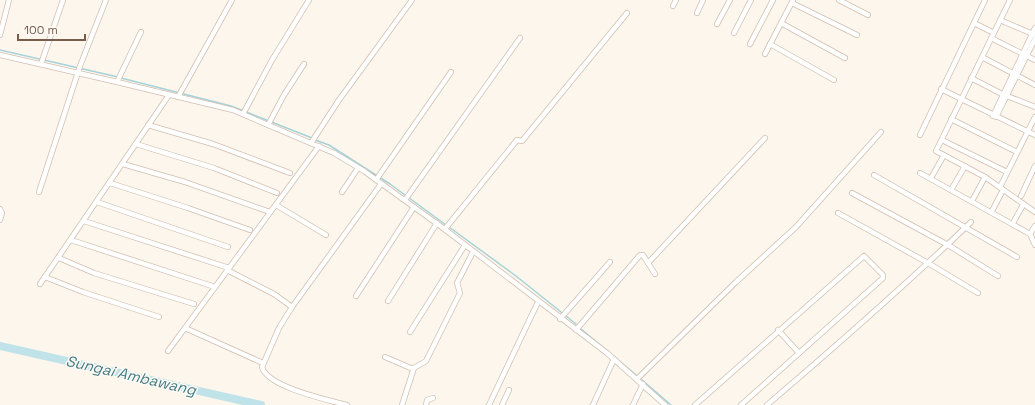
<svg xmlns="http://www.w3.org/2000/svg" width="1035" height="405" font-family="'Space Grotesk',sans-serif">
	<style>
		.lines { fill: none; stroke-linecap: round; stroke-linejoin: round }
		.stream { stroke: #a5d3da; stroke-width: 1.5 }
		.river { stroke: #bfe3e8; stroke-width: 8 }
		.minor-casing { stroke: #d1beb0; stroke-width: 6 }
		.minor { stroke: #fff; stroke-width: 4.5 }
		.labels { text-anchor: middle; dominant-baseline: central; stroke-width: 3; stroke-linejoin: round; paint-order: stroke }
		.water-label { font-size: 15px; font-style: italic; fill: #437c86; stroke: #fffaf3 }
	</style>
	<rect width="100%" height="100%" fill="#fdf6ec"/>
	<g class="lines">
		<g class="stream">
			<polyline points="0,50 118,77"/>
			<polyline points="121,78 231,106 312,138"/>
			<polyline points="315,140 329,145 390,184 446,225"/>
			<polyline points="449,227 516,276 576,324"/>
			<polyline points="581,329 636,375"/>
			<polyline points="642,380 671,405"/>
		</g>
		<polyline class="river" points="0,346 261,405"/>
		<defs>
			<g id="minor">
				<polyline points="839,0 868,15"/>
				<polyline points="1010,0 936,151 985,177 1035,212"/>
				<polyline points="792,3 857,35"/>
				<polyline points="673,6 676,0"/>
				<polyline points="697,13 703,0"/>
				<polyline points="1000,20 1035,35"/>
				<polyline points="781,23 845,58"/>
				<polyline points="974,23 994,33"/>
				<polyline points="717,24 730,0"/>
				<polyline points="734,33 751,0"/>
				<polyline points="0,35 9,0"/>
				<polyline points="991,38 1035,60"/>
				<polyline points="750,44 773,0"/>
				<polyline points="770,44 834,80"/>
				<polyline points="765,54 793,0"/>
				<polyline points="0,55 117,82 233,110 334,153 364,171 443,228 607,353 665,405"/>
				<polyline points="982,57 1035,85"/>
				<polyline points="41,64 63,0"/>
				<polyline points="971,78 1002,94 1035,107"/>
				<polyline points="117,82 141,32"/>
				<polyline points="941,89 1035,135"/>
				<polyline points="178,97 232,0"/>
				<polyline points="243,114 272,60 309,0"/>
				<polyline points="993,116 1035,28"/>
				<polyline points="996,117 1035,39"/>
				<polyline points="951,119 1017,152"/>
				<polyline points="148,125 213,144 290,173"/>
				<polyline points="268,125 284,95 304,64"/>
				<polyline points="920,135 985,0"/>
				<polyline points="942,140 1007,172"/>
				<polyline points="311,143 339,100 412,0"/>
				<polyline points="136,144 214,168 277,193"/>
				<polyline points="123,164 185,182 270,212"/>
				<polyline points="920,173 1030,234 1035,245"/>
				<polyline points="874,175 1017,257"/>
				<polyline points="931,178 944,155"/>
				<polyline points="376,180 451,72"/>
				<polyline points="110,183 188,208 250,230"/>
				<polyline points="1000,187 1035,117"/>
				<polyline points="951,190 965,166"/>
				<polyline points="39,192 80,66 106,0"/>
				<polyline points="342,192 358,168"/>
				<polyline points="852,193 948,245 998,276"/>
				<polyline points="1021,196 1035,166"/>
				<polyline points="405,200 520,38"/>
				<polyline points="972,201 985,177"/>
				<polyline points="97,202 228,247"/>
				<polyline points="276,205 326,235"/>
				<polyline points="0,209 2,213 0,220"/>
				<polyline points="992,211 1003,190"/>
				<polyline points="838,213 928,263 978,293"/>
				<polyline points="84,221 229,268"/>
				<polyline points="1013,223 1023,205"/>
				<polyline points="445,229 517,140 522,141 627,13"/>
				<polyline points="1030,234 1035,226"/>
				<polyline points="71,240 212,286"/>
				<polyline points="59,258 94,273 194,304"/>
				<polyline points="648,263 765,138"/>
				<polyline points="227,270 274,294 292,307"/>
				<polyline points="45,277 83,292 159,317"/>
				<polyline points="40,284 169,95"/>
				<polyline points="356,296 414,207"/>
				<polyline points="388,301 437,223"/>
				<polyline points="560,319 610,262"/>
				<polyline points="185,328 263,363"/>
				<polyline points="576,330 640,255 643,255 655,274"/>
				<polyline points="778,330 799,353"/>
				<polyline points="410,332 465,245"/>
				<polyline points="168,351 319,146"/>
				<polyline points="385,357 413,369"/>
				<polyline points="637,379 736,282 796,227 881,132"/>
				<path d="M347,405c-19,-5 -80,-18 -85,-38l17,-39 13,-21 89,-123"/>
				<polyline points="402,405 414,368 426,361 460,293 457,283 473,252"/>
				<polyline points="426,405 427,400 433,398"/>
				<polyline points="489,405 538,302"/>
				<polyline points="502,405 509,390"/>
				<polyline points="593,405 614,359"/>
				<polyline points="633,405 643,384"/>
				<polyline points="695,405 864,256 883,275 883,278 741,405"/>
				<path d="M767,405c69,-59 138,-119 204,-183"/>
			</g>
		</defs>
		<use href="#minor" class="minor-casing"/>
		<use href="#minor" class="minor"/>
	</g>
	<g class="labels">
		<g class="water-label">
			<text transform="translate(131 375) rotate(13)">Sungai Ambawang</text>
		</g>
	</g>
	<path d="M18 34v6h67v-6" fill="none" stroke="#7a5c4d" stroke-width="2"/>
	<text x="24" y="34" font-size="12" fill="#7a5c4d" stroke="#fffaf3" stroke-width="3" paint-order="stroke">100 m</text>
</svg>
